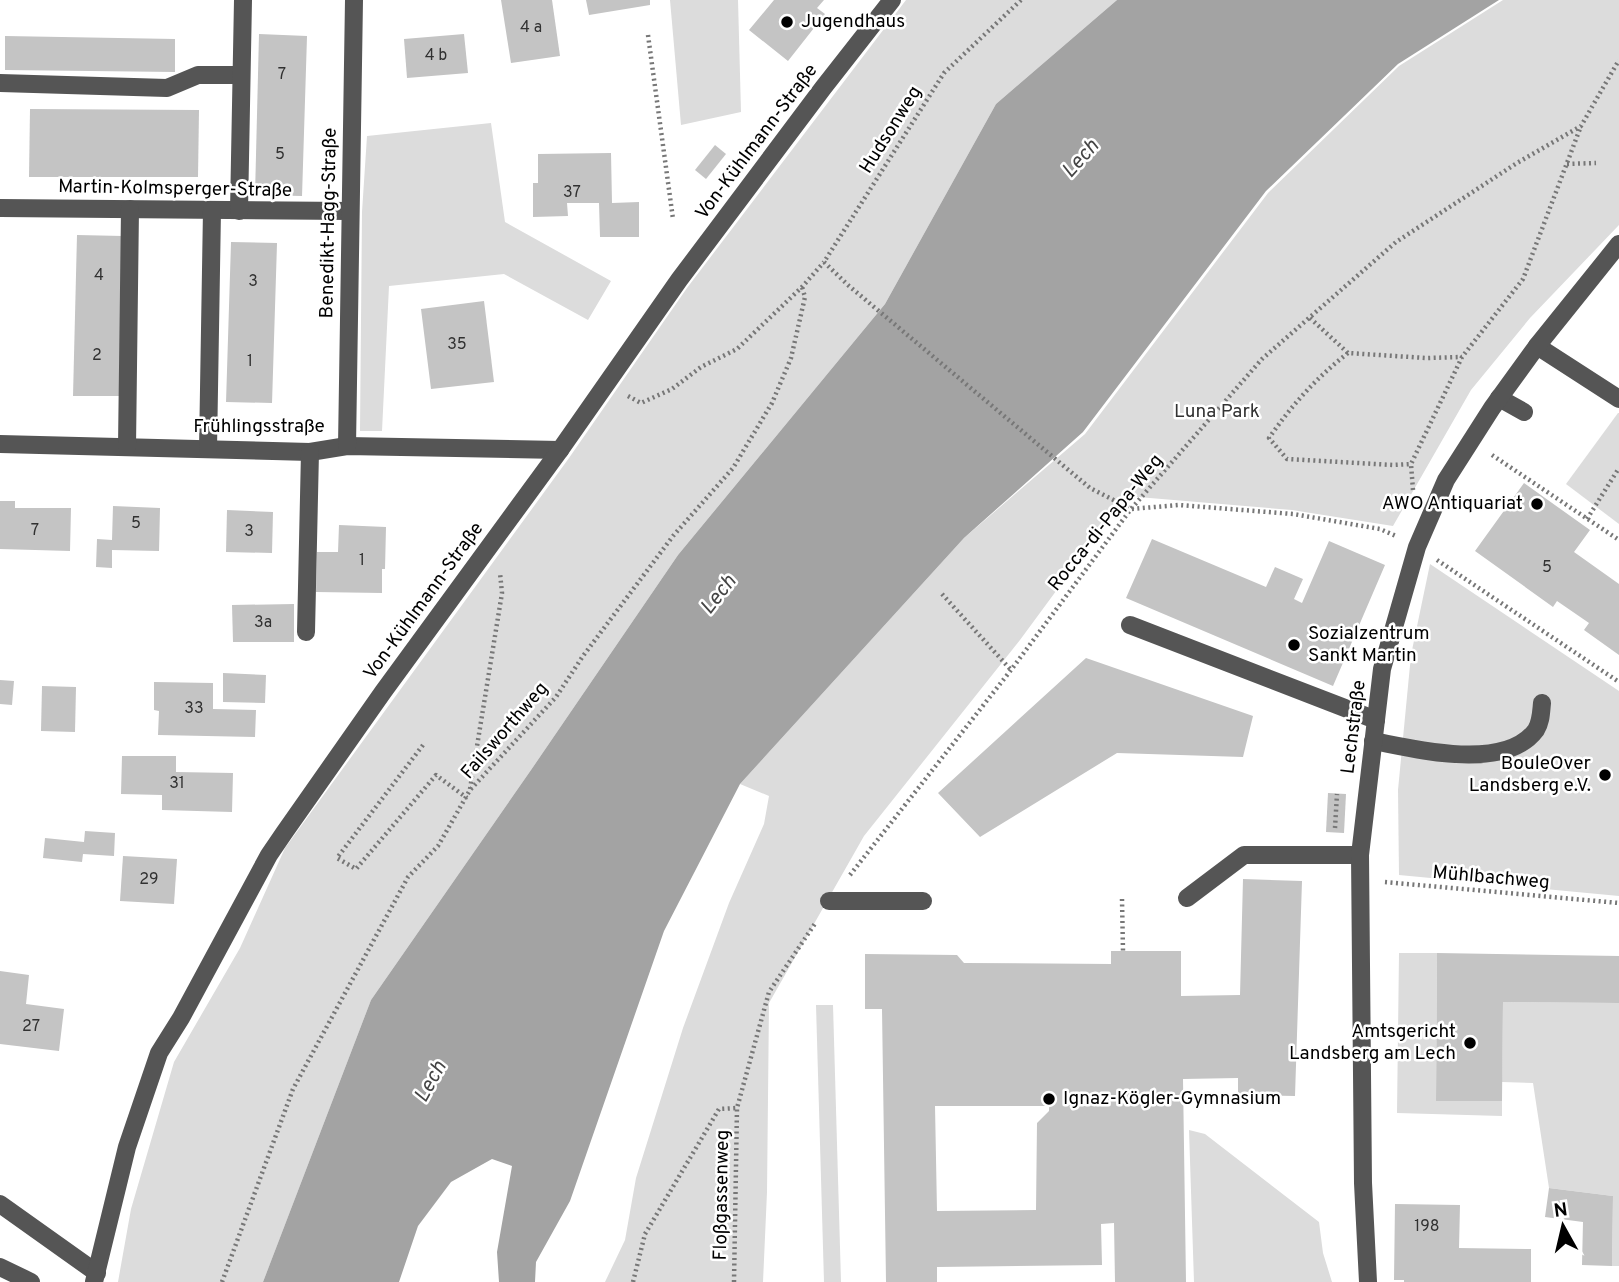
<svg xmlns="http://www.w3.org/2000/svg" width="1619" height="1282" font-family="Overpass,sans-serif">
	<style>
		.green { fill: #dcdcdc }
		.water { fill: #a3a3a3 }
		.building { fill: #c4c4c4; fill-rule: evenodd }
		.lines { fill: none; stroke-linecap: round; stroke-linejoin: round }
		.path { stroke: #777; stroke-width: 4.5; stroke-dasharray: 2 3.5; stroke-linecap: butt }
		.minor { stroke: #555; stroke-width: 18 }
		.poi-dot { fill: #000; stroke: #fff; stroke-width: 2.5 }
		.labels { text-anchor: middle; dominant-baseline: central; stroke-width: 5; stroke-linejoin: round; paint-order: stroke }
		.number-label { font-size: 16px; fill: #313131 }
		.poi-label { font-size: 19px; fill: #000; stroke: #fff; text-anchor: start }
		.street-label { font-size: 19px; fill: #000; stroke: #fff }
		.park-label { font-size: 19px; fill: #333; stroke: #fff }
		.water-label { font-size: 21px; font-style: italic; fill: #444; stroke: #fff }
	</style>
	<rect width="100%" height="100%" fill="#fff"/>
	<g class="green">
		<polygon points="670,0 738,0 741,112 681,125"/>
		<polygon points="906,0 1117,0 996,104 885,304 678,555 531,770 371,1000 263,1282 118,1282 131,1209 174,1062 240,948 285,848 569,458 687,288"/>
		<polygon points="1503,0 1619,0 1619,225 1530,318 1471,390 1393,526 1292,510 1126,496 1020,640 864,836 769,1003 767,1192 763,1282 605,1282 625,1240 636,1178 683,1028 729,903 764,824 769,796 740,784 964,538 1085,434 1268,193 1399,66"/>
		<polygon points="491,123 505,222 611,281 588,320 504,274 389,286 382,431 360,431 362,212 367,136"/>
		<polygon points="1618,413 1619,413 1619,524 1566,484"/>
		<polygon points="1430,564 1619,691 1619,896 1399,875 1398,790 1411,655"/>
		<polygon points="1399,953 1437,953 1436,1100 1502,1101 1502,1116 1397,1113"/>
		<polygon points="1503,1002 1619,1003 1619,1266 1612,1266 1613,1196 1549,1188 1533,1083 1502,1082"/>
		<polygon points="816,1005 833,1005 841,1282 824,1282"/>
		<polygon points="1189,1130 1205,1134 1319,1222 1323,1253 1332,1282 1194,1282"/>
	</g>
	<polygon class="water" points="1117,0 1499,0 1398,64 1266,191 1083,432 964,538 740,784 664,931 570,1201 536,1262 535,1282 499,1282 497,1252 512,1166 492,1159 451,1182 418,1226 399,1282 263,1282 371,1000 531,770 678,555 885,304 996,104"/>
	<g class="building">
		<polygon points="501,0 552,0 560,56 511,63"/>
		<polygon points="586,0 650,0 650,5 589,15"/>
		<polygon points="774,0 824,0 817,8 825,14 788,61 749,30"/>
		<polygon points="259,34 307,36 302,196 255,195"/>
		<polygon points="464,34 468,73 407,78 404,39"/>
		<polygon points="5,36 175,39 175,72 5,70"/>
		<polygon points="30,109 199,110 198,177 29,177"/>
		<polygon points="715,145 726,154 706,179 695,170"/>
		<polygon points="611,153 612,203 639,202 639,237 600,237 599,203 567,203 568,216 533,217 533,183 538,183 538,154"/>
		<polygon points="77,235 123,236 119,396 73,396"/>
		<polygon points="231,242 277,243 272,403 226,402"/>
		<polygon points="484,301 494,382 431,389 421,309"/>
		<polygon points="1524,483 1590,530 1574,552 1619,584 1619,655 1584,630 1589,623 1557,601 1553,607 1475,551"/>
		<polygon points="0,501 15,501 15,508 71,508 70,551 0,549"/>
		<polygon points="113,506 160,508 159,551 112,550 112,568 96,567 97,539 112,540"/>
		<polygon points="227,510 273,512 272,553 226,552"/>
		<polygon points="339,525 386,527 385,569 382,569 382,593 316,592 317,552 338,552"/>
		<polygon points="1152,539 1266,587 1275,567 1303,579 1294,599 1302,603 1329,541 1385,565 1333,686 1126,598"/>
		<polygon points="294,604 294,642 233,642 232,605"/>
		<polygon points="1086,658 1253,716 1243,757 1117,753 980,837 938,793"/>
		<polygon points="223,673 266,675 265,703 223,702"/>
		<polygon points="0,680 14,681 12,705 0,704"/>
		<polygon points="154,682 213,683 213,709 256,710 255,737 158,735 159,711 154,710"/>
		<polygon points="42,686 76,687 75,732 41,731"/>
		<polygon points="122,756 176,756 176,772 233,773 232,812 162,810 162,795 121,794"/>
		<polygon points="1328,793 1346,794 1344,833 1326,832"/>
		<polygon points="85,831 115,833 114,856 83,854 82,862 43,858 45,838 84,842"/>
		<polygon points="123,856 177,859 174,904 120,901"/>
		<path d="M1243,879l59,2 -7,215 -57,-1v-17l-55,1 3,203h-71l-1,-59 -13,1 1,41 -165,2v15h-51l-4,-273h-17v-55l92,1 7,8 147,1v-13h70v45l59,-1zM935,1106h114v5l-12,12 -1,87 -99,1z"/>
		<polygon points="1437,953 1619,956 1619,1003 1503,1002 1502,1101 1436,1101"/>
		<polygon points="0,971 29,975 26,1004 64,1009 59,1051 0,1044"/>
		<polygon points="1549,1188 1613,1196 1612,1266 1582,1265 1583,1222 1545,1217"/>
		<polygon points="1395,1204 1460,1205 1459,1248 1531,1249 1531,1282 1404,1282 1404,1280 1394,1280"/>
	</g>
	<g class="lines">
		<g class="path">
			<polyline points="1021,0 944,73 824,262 849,286 1090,488 1131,509 1179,505 1293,514 1380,529 1396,536"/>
			<polyline points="648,35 673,219"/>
			<polyline points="1567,164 1596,163"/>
			<polyline points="1310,318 1348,353 1426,358 1462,357"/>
			<path d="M1348,353c-32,25 -56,52 -79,85l18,21 106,6 18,-1"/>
			<polyline points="628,396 641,403 672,389 701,367 737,349 802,287 824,262"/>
			<polyline points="1492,455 1619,540"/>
			<polyline points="1413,490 1411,464 1462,357 1523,279 1581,126"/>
			<polyline points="1587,519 1619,468"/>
			<polyline points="1437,560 1619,682"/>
			<polyline points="942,594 1011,670"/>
			<polyline points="423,745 337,858 356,869 436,775 467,798"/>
			<polyline points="470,789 502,593 500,573"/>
			<polyline points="1335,828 1337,794"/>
			<polyline points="850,875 1011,670 1131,509 1262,359 1396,242 1517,163 1581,126 1619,60"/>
			<polyline points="1385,882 1619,903"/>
			<polyline points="1122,899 1123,951"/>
			<polyline points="222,1282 293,1089 408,877 438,846 470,790 556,697 583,656 673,536 733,468 772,403 791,358 805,297 802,287"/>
			<polyline points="633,1282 645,1234 719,1109 737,1108"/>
			<polyline points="734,1282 737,1108 769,992 816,922"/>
		</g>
		<g class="minor">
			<polyline points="0,83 167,88 198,75 241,75"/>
			<polyline points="0,208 350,211"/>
			<polyline points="239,211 243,0"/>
			<polyline points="1537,346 1619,399"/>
			<polyline points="1499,398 1524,412"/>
			<polyline points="0,444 310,452 347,446 560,450"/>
			<polyline points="347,446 354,0"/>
			<polyline points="127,447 130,209"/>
			<polyline points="208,449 212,210"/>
			<polyline points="1130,625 1376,720"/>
			<polyline points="306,632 310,452"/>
			<path d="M1373,741c43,8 132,31 163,-11 5,-8 5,-17 6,-27"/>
			<polyline points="1187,898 1244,855 1360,855"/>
			<polyline points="829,901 923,901"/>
			<polyline points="0,1204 97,1273"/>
			<polyline points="0,1267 31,1282"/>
			<polyline points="94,1282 127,1147 159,1053 181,1018 269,855 284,833 383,692 560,450 679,280 823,88 892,0"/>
			<polyline points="1368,1282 1363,1183 1360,855 1382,669 1417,547 1446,480 1492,408 1537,346 1619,244"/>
		</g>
	</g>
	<g class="poi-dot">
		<circle cx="787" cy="22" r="7"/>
		<circle cx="1537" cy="504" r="7"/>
		<circle cx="1294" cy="645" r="7"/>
		<circle cx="1605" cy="775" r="7"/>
		<circle cx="1470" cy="1043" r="7"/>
		<circle cx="1049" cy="1099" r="7"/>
	</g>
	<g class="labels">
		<g class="number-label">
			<text x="531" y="28">4 a</text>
			<text x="436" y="56">4 b</text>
			<text x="282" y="75">7</text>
			<text x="280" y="155">5</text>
			<text x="572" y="193">37</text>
			<text x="99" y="276">4</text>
			<text x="253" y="282">3</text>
			<text x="457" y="345">35</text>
			<text x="97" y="356">2</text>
			<text x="250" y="362">1</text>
			<text x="136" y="524">5</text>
			<text x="35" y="531">7</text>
			<text x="249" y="532">3</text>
			<text x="362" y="561">1</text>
			<text x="1547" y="568">5</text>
			<text x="263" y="623">3a</text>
			<text x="194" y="709">33</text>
			<text x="177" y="784">31</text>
			<text x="149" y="880">29</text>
			<text x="31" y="1027">27</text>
			<text x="1427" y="1227">198</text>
		</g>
		<g class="poi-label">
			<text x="801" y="22">Jugendhaus</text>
			<text x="1523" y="504" text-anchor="end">AWO Antiquariat</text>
			<text x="1308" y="634">Sozialzentrum<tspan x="1308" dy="22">Sankt Martin</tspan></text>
			<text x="1591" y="764" text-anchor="end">BouleOver<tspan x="1591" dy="22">Landsberg e.V.</tspan></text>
			<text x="1456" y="1032" text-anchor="end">Amtsgericht<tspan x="1456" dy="22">Landsberg am Lech</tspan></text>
			<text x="1063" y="1099">Ignaz-Kögler-Gymnasium</text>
		</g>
		<g class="street-label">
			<text transform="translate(891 130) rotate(-58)">Hudsonweg</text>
			<text transform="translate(757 142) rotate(-53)">Von-Kühlmann-Straße</text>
			<text transform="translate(175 189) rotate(1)">Martin-Kolmsperger-Straße</text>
			<text transform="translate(329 223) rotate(-89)">Benedikt-Hagg-Straße</text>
			<text x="259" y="427">Frühlingsstraße</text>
			<text transform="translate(1106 523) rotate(-51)">Rocca-di-Papa-Weg</text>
			<text transform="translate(424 601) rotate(-54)">Von-Kühlmann-Straße</text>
			<text transform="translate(1354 727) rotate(-83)">Lechstraße</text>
			<text transform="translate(505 731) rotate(-49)">Failsworthweg</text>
			<text transform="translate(1491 878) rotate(5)">Mühlbachweg</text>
			<text transform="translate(722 1195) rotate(-89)">Floßgassenweg</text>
		</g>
		<g class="park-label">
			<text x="1217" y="412">Luna Park</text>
		</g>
		<g class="water-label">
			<text transform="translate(1081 159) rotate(-48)">Lech</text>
			<text transform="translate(719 595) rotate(-52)">Lech</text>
			<text transform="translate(431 1082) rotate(-61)">Lech</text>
		</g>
	</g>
	<g transform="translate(1563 1226) rotate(352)" stroke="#ffffff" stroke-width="5" paint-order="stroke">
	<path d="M0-5L12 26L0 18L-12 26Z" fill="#000000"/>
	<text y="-10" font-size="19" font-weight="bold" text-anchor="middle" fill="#000000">N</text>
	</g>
</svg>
